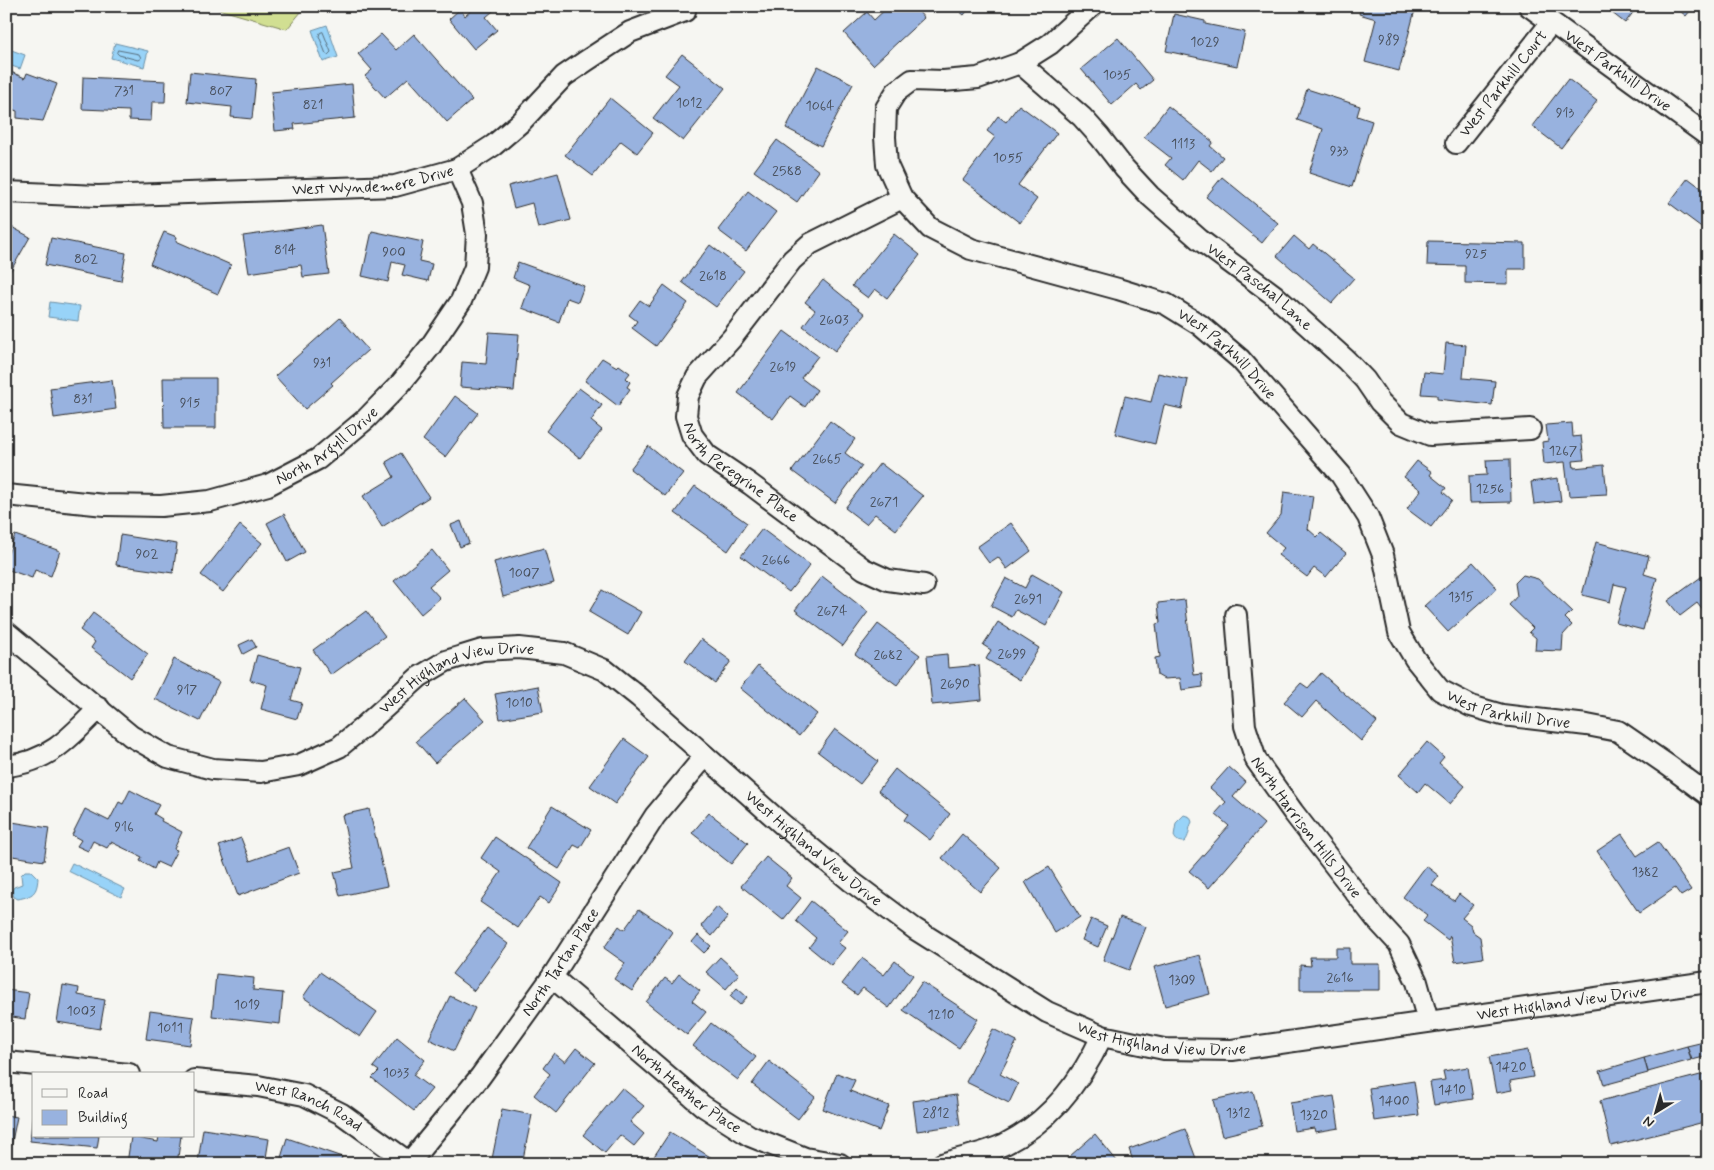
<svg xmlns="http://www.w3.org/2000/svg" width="1714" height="1170" font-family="Mynerve,sans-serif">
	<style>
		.green { fill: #d1df92; stroke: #7e855e }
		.water { fill: #98d3f8; stroke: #6c90a6 }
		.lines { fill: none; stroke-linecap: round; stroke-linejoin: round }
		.shore { stroke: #576e7d; stroke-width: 1 }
		.building { fill: #98b2df; stroke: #2b2b2b }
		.street-casing { stroke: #2b2b2b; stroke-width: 24 }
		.street { stroke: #f6f6f2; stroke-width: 20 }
		.labels { text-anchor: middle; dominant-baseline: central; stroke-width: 5; stroke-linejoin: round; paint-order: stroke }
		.number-label { font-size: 14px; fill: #464d58 }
		.street-label { font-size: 16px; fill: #2b2b2b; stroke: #f6f6f2 }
	</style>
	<rect width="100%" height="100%" fill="#f6f6f2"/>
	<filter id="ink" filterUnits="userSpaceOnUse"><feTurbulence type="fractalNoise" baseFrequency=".02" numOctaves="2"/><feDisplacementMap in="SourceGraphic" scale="10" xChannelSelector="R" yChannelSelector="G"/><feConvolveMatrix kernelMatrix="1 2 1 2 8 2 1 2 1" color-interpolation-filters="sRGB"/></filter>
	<g filter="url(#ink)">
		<polygon class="green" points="208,6 306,6 287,29"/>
		<g class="water">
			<polygon points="327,25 338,57 323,62 312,30"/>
			<polygon points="115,43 148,51 144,67 111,58"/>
			<polygon points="6,48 25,55 20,69 6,64"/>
			<polygon points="50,302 80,306 78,321 48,317"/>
			<path d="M1184,815l6,2 2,5c-4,7 -2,15 -8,20 -5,0 -8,-1 -10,-6l2,-13z"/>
			<polygon points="72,863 125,889 121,897 68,871"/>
			<path d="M25,871h6l7,7c-1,15 -5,18 -20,21l-4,-2 -2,-7 2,-3 8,-3 -1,-9z"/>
		</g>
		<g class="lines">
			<g class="shore">
				<polygon points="323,32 331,52 328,55 326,54 319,36 320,33"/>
				<polygon points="118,50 139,54 141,58 138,60 119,55 117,53"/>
			</g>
		</g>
		<g class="building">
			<polygon points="476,6 499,6 486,17 497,30 474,49 449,19 460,9 465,16"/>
			<polygon points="889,6 914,6 924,18 873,65 844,33 867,12 874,20"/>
			<polygon points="953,6 971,6 964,15"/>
			<polygon points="1361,6 1416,6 1399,71 1365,62 1376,19 1359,14"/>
			<polygon points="1609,6 1638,6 1625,23 1607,9"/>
			<polygon points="1674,6 1694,6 1686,16"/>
			<polygon points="1174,14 1205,21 1205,24 1245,32 1237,66 1166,51"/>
			<polygon points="381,34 396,50 414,34 472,100 447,122 408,78 385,98 365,76 372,70 358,54"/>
			<polygon points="1118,38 1153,80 1141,90 1136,84 1112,105 1081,69"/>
			<polygon points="682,54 725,88 683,141 653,118 679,85 665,75"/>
			<polygon points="818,66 853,84 821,146 786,128"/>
			<polygon points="6,70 25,78 27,73 57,84 43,121 17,118 17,111 6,107"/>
			<polygon points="190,72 256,79 252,119 231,117 232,107 187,102"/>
			<polygon points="83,77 166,81 165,102 152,102 151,121 129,120 129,111 82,109"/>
			<polygon points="1568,79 1597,101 1561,148 1532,126"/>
			<polygon points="352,84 355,118 294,124 295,129 275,131 271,92"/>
			<polygon points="1307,89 1360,106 1357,116 1372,121 1352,187 1309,173 1323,129 1297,120"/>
			<polygon points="610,98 653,133 637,153 621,141 593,176 565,155"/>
			<polygon points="1019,105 1057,133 1018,185 1037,199 1020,223 963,180 995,137 987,131 998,116 1006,122"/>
			<polygon points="1168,106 1213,142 1210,146 1223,157 1212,171 1198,160 1183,180 1165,165 1171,158 1144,137"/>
			<polygon points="777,140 819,171 797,202 754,171"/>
			<polygon points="558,173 571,220 538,228 532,203 514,208 508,186"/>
			<polygon points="1222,177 1278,223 1262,243 1206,197"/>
			<polygon points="1688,178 1708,193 1708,232 1669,203"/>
			<polygon points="748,191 776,212 746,251 718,230"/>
			<polygon points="6,224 30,237 6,279"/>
			<polygon points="322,225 329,274 303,277 301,265 249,273 243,236"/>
			<polygon points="372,231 423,242 419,261 432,264 428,281 402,275 405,265 392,262 388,282 362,276"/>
			<polygon points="164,232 177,237 176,241 231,265 218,294 150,264"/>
			<polygon points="894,234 920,255 887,298 875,289 868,298 852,286"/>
			<polygon points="1294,236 1309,249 1313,244 1354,278 1332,303 1277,256"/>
			<polygon points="51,238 126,253 121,281 45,265"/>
			<polygon points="1428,241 1525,243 1525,269 1508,269 1508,284 1465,283 1465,266 1427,265"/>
			<polygon points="710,245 744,271 716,307 682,282"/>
			<polygon points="518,262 584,286 578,302 567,298 559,322 522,308 530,285 513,278"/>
			<polygon points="823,280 865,314 835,351 803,326 815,310 805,302"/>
			<polygon points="664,285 688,303 656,346 632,328 637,321 629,315 640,300 649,306"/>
			<polygon points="340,318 368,350 331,383 333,385 305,409 275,376"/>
			<polygon points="784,331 818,356 801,378 817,390 805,407 790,396 773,419 738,393"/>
			<polygon points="489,332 519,334 514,391 460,387 462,362 486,364"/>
			<polygon points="1446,343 1466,345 1463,378 1495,381 1492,405 1437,399 1437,395 1421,394 1424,372 1443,374"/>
			<polygon points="602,358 617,367 619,365 630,373 626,378 630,382 627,387 630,389 618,406 585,381"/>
			<polygon points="1158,373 1188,380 1182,409 1164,405 1155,444 1115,434 1125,396 1151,402"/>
			<polygon points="163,378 216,378 216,428 164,428"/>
			<polygon points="112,380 116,409 54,418 50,388"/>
			<polygon points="579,388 602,405 591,421 602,430 580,458 546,431"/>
			<polygon points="455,396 478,413 445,457 423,440"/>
			<polygon points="830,421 855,439 845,453 862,466 835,503 792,471"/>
			<polygon points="1572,423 1573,437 1581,436 1584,460 1573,461 1574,468 1604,465 1607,494 1569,496 1565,462 1544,464 1542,442 1548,441 1546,425"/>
			<polygon points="648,446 683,473 665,496 630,469"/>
			<polygon points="401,453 429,497 382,527 363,496 394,477 386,462"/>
			<polygon points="1510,459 1511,502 1470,503 1469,476 1487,475 1486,460"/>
			<polygon points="1417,461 1432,472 1430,475 1446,488 1443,492 1452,500 1431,527 1407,509 1421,490 1404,477"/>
			<polygon points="880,463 923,496 896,530 875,514 866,524 845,508"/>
			<polygon points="1558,478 1561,501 1534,504 1531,482"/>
			<polygon points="695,486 747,523 728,551 675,513"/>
			<polygon points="1284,492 1313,496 1308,529 1317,537 1321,533 1346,553 1326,577 1314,568 1307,577 1278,555 1284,548 1266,533 1281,515"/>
			<polygon points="284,514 305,552 287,562 267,523"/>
			<polygon points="461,521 469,543 460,547 451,525"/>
			<polygon points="1011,523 1031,551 1007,569 998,557 989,563 977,547"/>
			<polygon points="240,525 262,543 223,592 201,575"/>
			<polygon points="762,529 810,565 789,592 741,556"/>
			<polygon points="15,535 60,551 51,576 35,570 32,578 6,569 6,559"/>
			<polygon points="120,535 177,544 173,573 116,565"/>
			<polygon points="1596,542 1649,556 1644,574 1657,578 1643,630 1616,623 1626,587 1614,584 1610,602 1582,595"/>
			<polygon points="544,548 554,583 503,597 494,562"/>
			<polygon points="432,550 448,570 429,586 440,598 421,614 394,581"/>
			<polygon points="1473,562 1497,588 1448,632 1424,606"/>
			<polygon points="1708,572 1708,617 1697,603 1680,616 1668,601"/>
			<polygon points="1032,574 1064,592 1046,626 1016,610 1012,617 991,606 1006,578 1025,588"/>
			<polygon points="1523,575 1538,579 1572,611 1565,618 1572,625 1563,635 1562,651 1535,650 1536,638 1529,632 1533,628 1509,605 1517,596 1515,583"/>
			<polygon points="822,576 868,612 843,646 795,610"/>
			<polygon points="602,590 641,612 628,635 589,612"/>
			<polygon points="1185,600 1194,675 1202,674 1203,687 1182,690 1180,678 1164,679 1157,675 1155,658 1160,657 1156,624 1160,623 1158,603"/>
			<polygon points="366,611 385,636 331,675 313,650"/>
			<polygon points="93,613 148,654 130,678 91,648 95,642 80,630"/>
			<polygon points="998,622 1039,648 1020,680 986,659 991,650 983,645"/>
			<polygon points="878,624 920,655 897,685 855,654"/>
			<polygon points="252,639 256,647 243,654 239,645"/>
			<polygon points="701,639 731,661 715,683 685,661"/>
			<polygon points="947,654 948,668 979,665 982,700 932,705 927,656"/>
			<polygon points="257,655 300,667 291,700 302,703 297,719 261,709 267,685 250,680"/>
			<polygon points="174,659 219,682 200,721 155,699"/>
			<polygon points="758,666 817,714 799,736 740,688"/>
			<polygon points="1321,673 1377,722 1361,741 1316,701 1302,717 1284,702 1301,683 1308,688"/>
			<polygon points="538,686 543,712 500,719 495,694"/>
			<polygon points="465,698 485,720 435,763 416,741"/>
			<polygon points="835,729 878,761 860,784 818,752"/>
			<polygon points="624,739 649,757 615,804 590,786"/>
			<polygon points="1427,742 1444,757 1439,763 1465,786 1450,804 1425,783 1418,792 1399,775"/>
			<polygon points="1229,767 1246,782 1233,797 1264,824 1209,888 1189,871 1229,826 1215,814 1226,802 1210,788"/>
			<polygon points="895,769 950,814 930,840 904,820 908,814 878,791"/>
			<polygon points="130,790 159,805 154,814 162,819 161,821 182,832 174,849 177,850 168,867 157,862 154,869 140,861 142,857 111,842 107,848 93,841 88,851 77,846 81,840 72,835 85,809 109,821 119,802 123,804"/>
			<polygon points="552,806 591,830 580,848 574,845 559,869 526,848"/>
			<polygon points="369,809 387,886 340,896 334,872 354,868 342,815"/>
			<polygon points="709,813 748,843 731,864 692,833"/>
			<polygon points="6,821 49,828 44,861 6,855"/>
			<polygon points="962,834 1001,868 980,892 942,858"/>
			<polygon points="1622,834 1637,856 1658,842 1691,890 1681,896 1675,888 1639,913 1597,851"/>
			<polygon points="495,837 562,883 549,903 540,897 518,928 480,902 501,872 481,858"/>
			<polygon points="241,838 250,861 289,847 299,873 238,896 219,846"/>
			<polygon points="766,857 792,878 786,886 801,898 783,920 741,886"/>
			<polygon points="1426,866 1439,876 1432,885 1454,901 1459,894 1473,905 1462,918 1471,925 1473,932 1480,937 1483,958 1455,962 1450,936 1448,940 1423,921 1427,915 1403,897"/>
			<polygon points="1049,867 1080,917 1055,933 1025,882"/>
			<polygon points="811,901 848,931 838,943 845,948 831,965 809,947 816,938 796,921"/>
			<polygon points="717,907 728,917 712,936 701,926"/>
			<polygon points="639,909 673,932 632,991 614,979 625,963 604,948 619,926 624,930"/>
			<polygon points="1120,917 1146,927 1129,970 1103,960"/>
			<polygon points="1091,919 1107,926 1098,947 1082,940"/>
			<polygon points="487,928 508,944 474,991 452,974"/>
			<polygon points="698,935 711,946 704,953 692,942"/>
			<polygon points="1336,948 1350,948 1350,964 1380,964 1380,990 1300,990 1300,965 1311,966 1310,957 1336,957"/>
			<polygon points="1200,955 1210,994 1165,1006 1154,967"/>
			<polygon points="720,957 739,974 726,989 706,972"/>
			<polygon points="862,958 884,975 895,961 913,975 889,1008 863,988 857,995 842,984"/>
			<polygon points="320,972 377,1012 360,1037 303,997"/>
			<polygon points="216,974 254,978 253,990 283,993 280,1024 212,1016"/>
			<polygon points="679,974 700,991 692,1001 706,1012 687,1035 646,1002 665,978 672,983"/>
			<polygon points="922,982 978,1019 959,1048 903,1010"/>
			<polygon points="63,985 79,988 78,995 105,1000 100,1029 57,1022"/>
			<polygon points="737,988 747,997 740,1005 730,996"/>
			<polygon points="6,990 29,993 25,1019 6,1016"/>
			<polygon points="450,996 475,1008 454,1051 429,1039"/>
			<polygon points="150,1011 194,1017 190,1045 146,1039"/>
			<polygon points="711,1023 756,1057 738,1080 693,1046"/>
			<polygon points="993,1029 1017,1041 1000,1074 1018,1084 1009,1103 966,1082"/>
			<polygon points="397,1037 425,1060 413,1075 432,1089 414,1111 372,1078 379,1071 373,1067"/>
			<polygon points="1708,1041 1708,1056 1692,1060 1687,1046"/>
			<polygon points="1687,1046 1691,1060 1648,1072 1644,1058"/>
			<polygon points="576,1048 595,1063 556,1113 534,1095 550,1074 543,1068 554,1053 565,1062"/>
			<polygon points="1528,1050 1533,1077 1510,1081 1512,1090 1496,1093 1489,1057"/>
			<polygon points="1644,1058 1648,1073 1604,1085 1600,1071"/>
			<polygon points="769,1061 815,1097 798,1119 752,1084"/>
			<polygon points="1468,1067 1473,1099 1434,1105 1430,1082 1445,1080 1443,1071"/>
			<polygon points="837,1073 855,1080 850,1091 889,1106 879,1131 823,1109"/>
			<polygon points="1708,1073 1708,1121 1611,1146 1600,1101"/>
			<polygon points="1414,1081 1419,1115 1374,1121 1369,1088"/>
			<polygon points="622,1088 644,1106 630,1122 644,1134 634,1146 620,1135 605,1153 583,1135"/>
			<polygon points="1253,1091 1262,1126 1222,1136 1213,1100"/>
			<polygon points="956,1095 960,1125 917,1131 913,1101"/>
			<polygon points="1334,1096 1339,1128 1315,1132 1314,1128 1294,1131 1290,1103"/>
			<polygon points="502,1109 532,1115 522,1164 491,1164"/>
			<polygon points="33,1111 34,1136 99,1136 97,1148 30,1141"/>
			<polygon points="6,1115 17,1117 10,1151 6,1150"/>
			<polygon points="203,1129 269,1139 265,1164 198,1162"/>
			<polygon points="1185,1129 1197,1161 1188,1164 1134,1164 1129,1149"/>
			<polygon points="670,1132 720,1163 720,1164 649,1164"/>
			<polygon points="1095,1134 1117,1161 1114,1164 1061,1164"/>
			<polygon points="159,1136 181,1136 177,1164 127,1163 131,1137 158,1142"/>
			<polygon points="287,1138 342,1157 340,1164 289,1164 280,1161"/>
		</g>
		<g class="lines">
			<defs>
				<g id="street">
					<path id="s1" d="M1092,6l-42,38 -30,19 -42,15 -35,3 -31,-1 -16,12 -10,16 -1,29 2,28 15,33 28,30 41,21 147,40 48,15 34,21 40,34 101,116 27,42 15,38 16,77 16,27 25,31 31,16 31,9 85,10 31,6 51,35 39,29"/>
					<path id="s2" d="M1529,6l179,130"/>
					<path id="s3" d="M1020,63l62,54 18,20 24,31 26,28 50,44 74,55 72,65 19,20 15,22 21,21 29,12 100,-6"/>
					<path id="s4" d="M1456,143l95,-120"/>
					<path id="s5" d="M6,192l92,4 297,-10 62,-17 37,-24 27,-23 43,-46 22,-15 44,-29 55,-21"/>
					<path id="s6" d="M902,198l-92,46 -18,16 -60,78 -35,39 -9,19 -2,20 6,19 15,20 43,29 114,85 24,11 36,5"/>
					<path id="s7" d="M6,495l99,10 56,1 49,-5 58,-16 50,-26 48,-40 35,-36 29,-36 31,-46 14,-34 2,-33 -5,-31 -15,-34"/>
					<path id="s8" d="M1236,615l9,111 11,34 37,52 83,107 23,25 18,38 11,39"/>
					<path id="s9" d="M6,632l125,104 37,21 45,12 48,3 38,-7 40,-18 23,-19 57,-51 27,-16 36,-11 37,-2 45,5 41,17 34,27 143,127 70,58 63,47 132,83 55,24 62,13 68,1 476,-68"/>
					<path d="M6,766c43,-4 65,-29 93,-58"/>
					<path id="s10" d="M552,977l151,129 47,30 55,22 35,6"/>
					<polyline points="6,1062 129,1074"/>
					<path id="s11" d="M194,1080l64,6 46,9 38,19 69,50"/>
					<path id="s12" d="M409,1163l71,-86 72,-100 103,-161 50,-60"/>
					<path d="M942,1164c19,-6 46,-12 63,-20 46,-23 76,-63 97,-108"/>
				</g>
			</defs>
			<use href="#street" class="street-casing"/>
			<use href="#street" class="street"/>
		</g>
	</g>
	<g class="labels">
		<g class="number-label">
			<text x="1389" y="40">989</text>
			<text x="1205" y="42">1029</text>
			<text x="1117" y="75">1035</text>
			<text x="124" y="91">731</text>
			<text x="221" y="91">807</text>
			<text x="689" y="103">1012</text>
			<text x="313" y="105">821</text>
			<text x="820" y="106">1064</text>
			<text x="1565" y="113">913</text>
			<text x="1183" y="144">1113</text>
			<text x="1339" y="151">933</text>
			<text x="1008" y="158">1055</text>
			<text x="787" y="171">2588</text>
			<text x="285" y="250">814</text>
			<text x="394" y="252">900</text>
			<text x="1476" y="254">925</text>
			<text x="86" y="259">802</text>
			<text x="713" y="276">2618</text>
			<text x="834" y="320">2603</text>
			<text x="322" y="363">931</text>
			<text x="783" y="367">2619</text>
			<text x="83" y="399">831</text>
			<text x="190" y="403">915</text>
			<text x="1563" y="451">1267</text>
			<text x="827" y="459">2665</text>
			<text x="1490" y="489">1256</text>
			<text x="884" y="502">2671</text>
			<text x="147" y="554">902</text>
			<text x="776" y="560">2666</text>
			<text x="524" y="573">1007</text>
			<text x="1461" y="597">1315</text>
			<text x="1028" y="599">2691</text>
			<text x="832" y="611">2674</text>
			<text x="1012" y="654">2699</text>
			<text x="888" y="655">2682</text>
			<text x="955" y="684">2690</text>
			<text x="187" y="690">917</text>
			<text x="519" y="703">1010</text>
			<text x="124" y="827">916</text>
			<text x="1645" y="872">1382</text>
			<text x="1340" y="978">2616</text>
			<text x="1182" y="980">1309</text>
			<text x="247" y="1005">1019</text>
			<text x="81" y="1011">1003</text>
			<text x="941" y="1015">1210</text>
			<text x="170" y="1028">1011</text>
			<text x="1511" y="1067">1420</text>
			<text x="396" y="1073">1033</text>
			<text x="1452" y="1090">1410</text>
			<text x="1394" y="1101">1400</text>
			<text x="936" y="1113">2812</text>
			<text x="1238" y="1113">1312</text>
			<text x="1314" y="1115">1320</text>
		</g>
		<g class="street-label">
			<text stroke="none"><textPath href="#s2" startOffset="110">West Parkhill Drive</textPath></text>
			<text stroke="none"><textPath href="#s4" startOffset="76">West Parkhill Court</textPath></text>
			<text stroke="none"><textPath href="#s5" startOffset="368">West Wyndemere Drive</textPath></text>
			<text stroke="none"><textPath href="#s3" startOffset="329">West Paschal Lane</textPath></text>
			<text stroke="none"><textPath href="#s1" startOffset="704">West Parkhill Drive</textPath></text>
			<text stroke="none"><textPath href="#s7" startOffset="336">North Argyll Drive</textPath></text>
			<text stroke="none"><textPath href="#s6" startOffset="400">North Peregrine Place</textPath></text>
			<text stroke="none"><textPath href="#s9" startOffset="524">West Highland View Drive</textPath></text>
			<text stroke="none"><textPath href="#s1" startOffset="1184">West Parkhill Drive</textPath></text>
			<text stroke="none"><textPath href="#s8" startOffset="231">North Harrison Hills Drive</textPath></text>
			<text stroke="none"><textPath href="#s9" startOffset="959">West Highland View Drive</textPath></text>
			<text stroke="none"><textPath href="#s12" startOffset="252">North Tartan Place</textPath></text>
			<text stroke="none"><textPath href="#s9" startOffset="1769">West Highland View Drive</textPath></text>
			<text stroke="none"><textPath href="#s9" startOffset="1364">West Highland View Drive</textPath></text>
			<text stroke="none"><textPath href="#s10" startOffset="175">North Heather Place</textPath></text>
			<text stroke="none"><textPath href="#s11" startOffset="119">West Ranch Road</textPath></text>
		</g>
	</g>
	<rect width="1714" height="1170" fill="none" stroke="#f6f6f2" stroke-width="25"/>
	<rect x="12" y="12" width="1689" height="1145" fill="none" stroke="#2b2b2b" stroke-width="2" filter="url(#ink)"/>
	<rect x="32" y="1072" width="162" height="65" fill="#f6f6f2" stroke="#a5a5a2"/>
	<rect x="42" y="1089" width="25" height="8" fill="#f6f6f2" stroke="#a5a5a2"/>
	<text x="78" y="1098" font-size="15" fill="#2b2b2b">Road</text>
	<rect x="42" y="1110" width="25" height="15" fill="#98b2df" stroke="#a5a5a2"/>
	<text x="78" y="1122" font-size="15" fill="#2b2b2b">Building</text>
	<g transform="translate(1656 1112) rotate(217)" stroke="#f6f6f2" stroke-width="4" paint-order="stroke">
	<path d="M0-4L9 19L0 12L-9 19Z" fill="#2b2b2b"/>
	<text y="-8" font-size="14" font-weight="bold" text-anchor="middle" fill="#2b2b2b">N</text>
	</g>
</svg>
